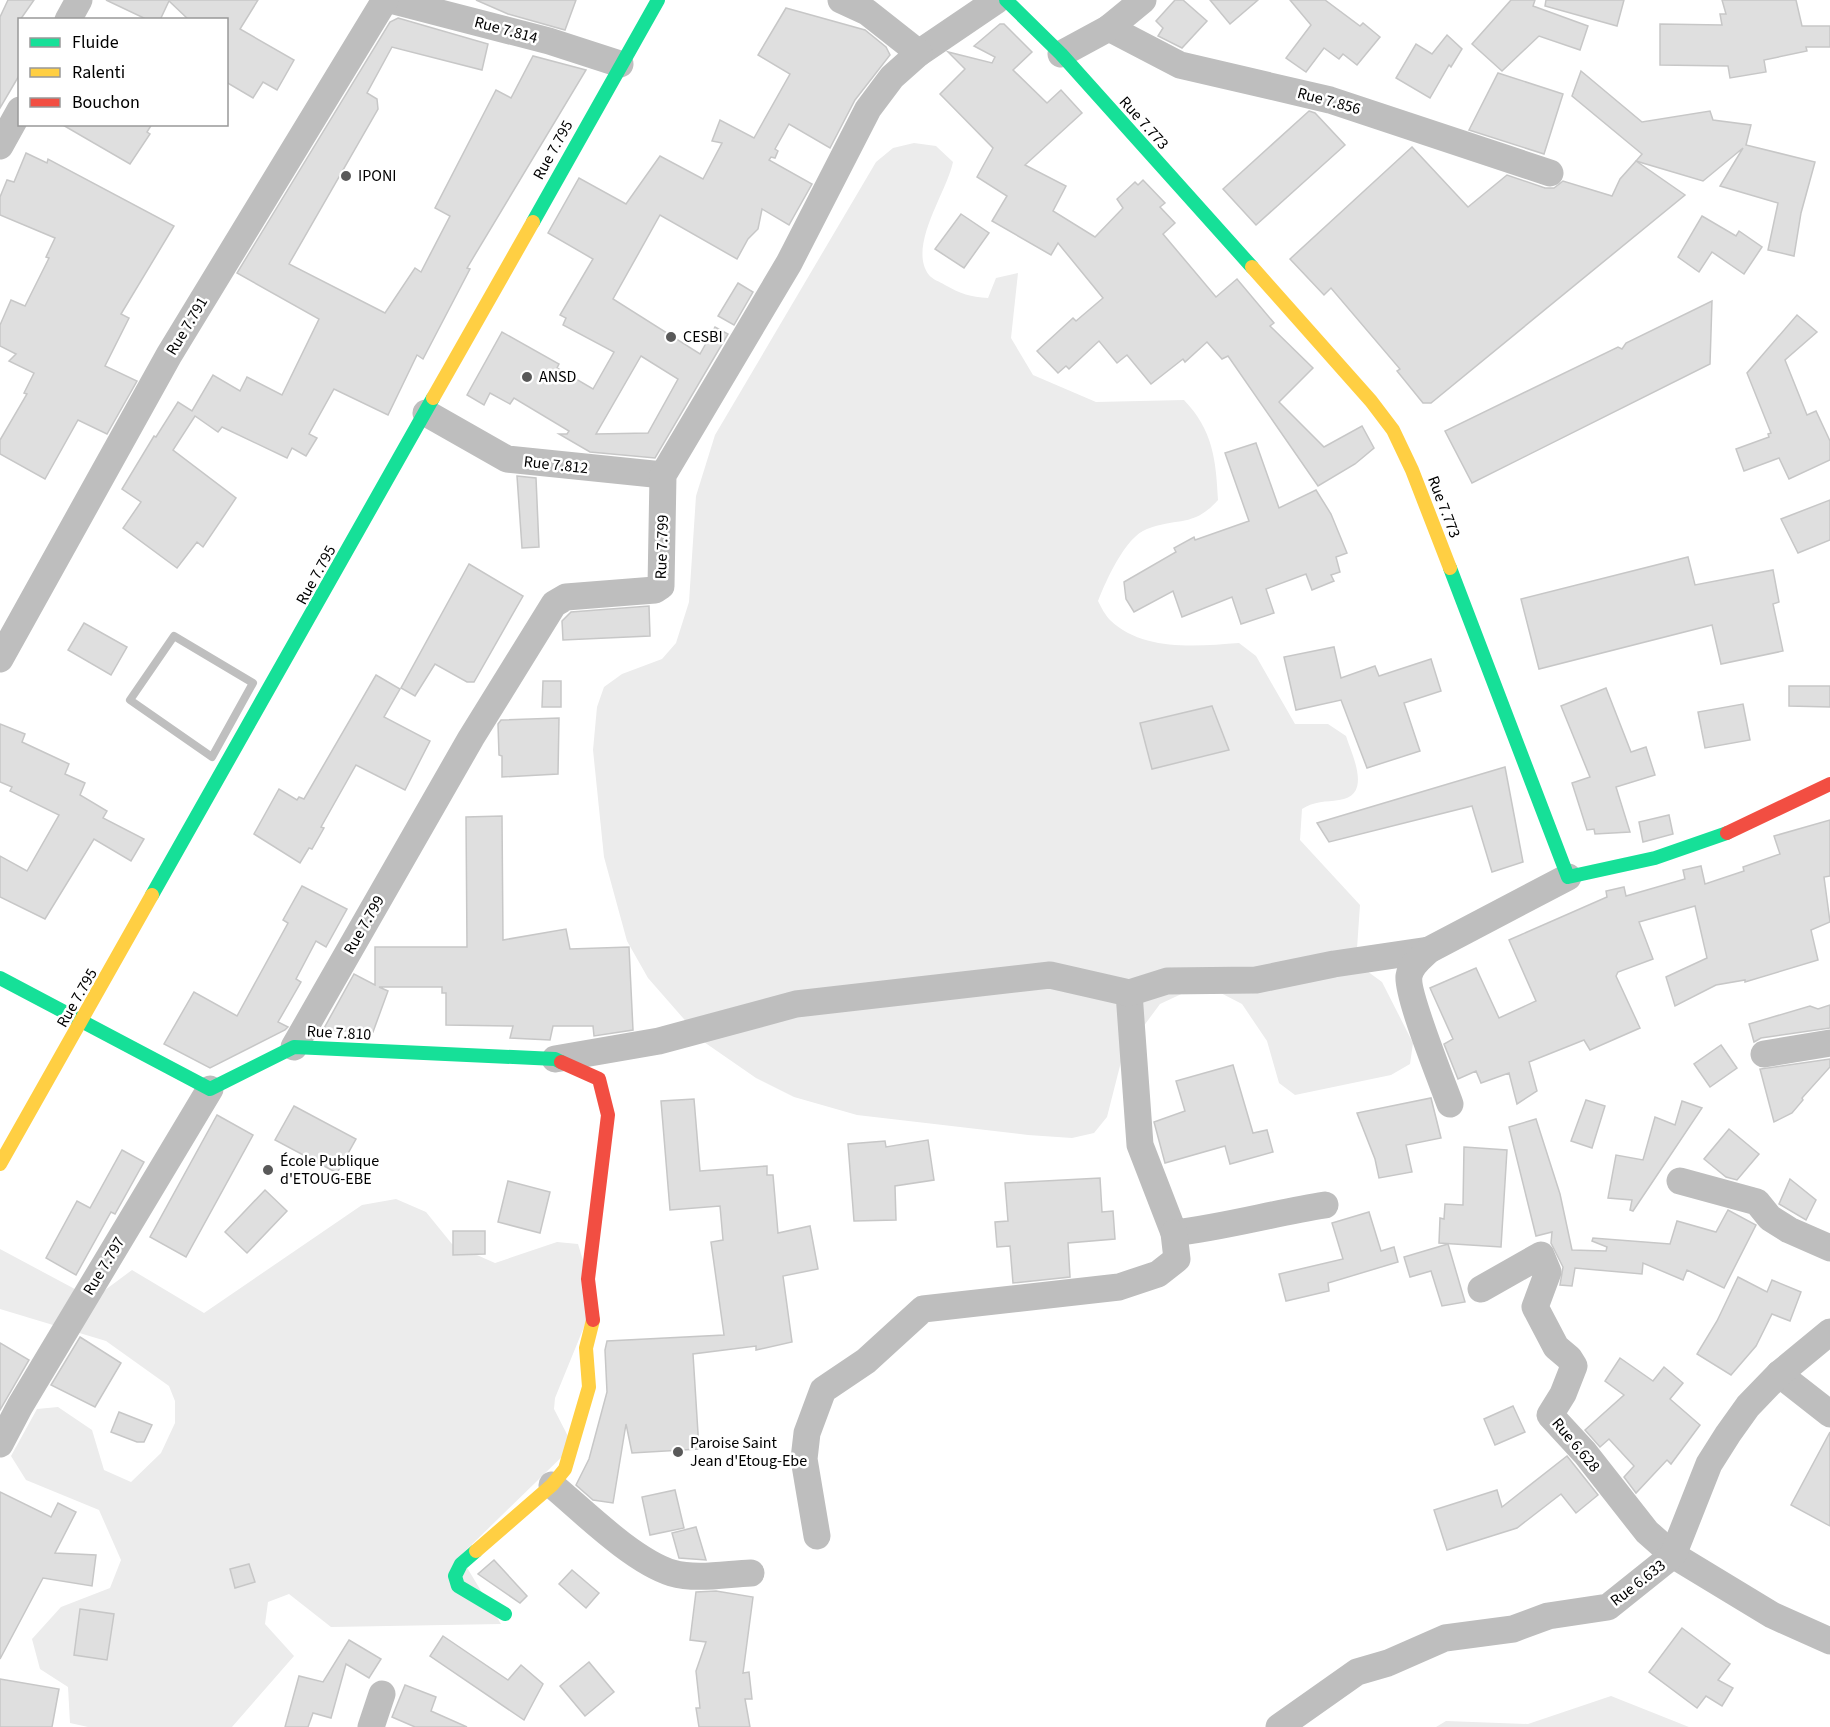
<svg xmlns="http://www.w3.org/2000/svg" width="1830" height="1727" font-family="'Source Sans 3',sans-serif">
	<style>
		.green { fill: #ececec }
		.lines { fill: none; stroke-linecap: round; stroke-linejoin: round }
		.stream { stroke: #bfbfbf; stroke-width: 8 }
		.building { fill: #dfdfdf; stroke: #c7c7c7; stroke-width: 1.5; fill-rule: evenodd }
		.street { stroke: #bebebe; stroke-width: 27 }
		.fast { stroke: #16e098; stroke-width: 14 }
		.slow { stroke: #ffcf43; stroke-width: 14 }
		.jam { stroke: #f24e42; stroke-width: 14 }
		.poi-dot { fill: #595959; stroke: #fff; stroke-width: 2 }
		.labels { text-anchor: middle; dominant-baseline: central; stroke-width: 5; stroke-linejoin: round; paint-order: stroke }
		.street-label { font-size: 16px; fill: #000; stroke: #fff }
		.poi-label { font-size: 16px; fill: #000; stroke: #fff; text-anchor: start }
	</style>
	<rect width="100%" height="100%" fill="#fff"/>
	<g class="green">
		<path d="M914,143l22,3 17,16c-6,30 -46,85 -24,113 3,4 11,7 16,10 16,9 25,12 43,13l8,-20 22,-5 -7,65 22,37 63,27 88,-2c29,30 32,60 34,100 -25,28 -40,17 -71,29 -22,8 -41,52 -49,72 3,6 7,14 12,19 33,32 88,26 129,23l17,13 39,68h33l18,12c6,19 27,60 -7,64 -13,2 -25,1 -37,9l-2,31 60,65 -4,58 26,19 31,61 -3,21 -19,11 -96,20 -16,-12 -12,-42 -25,-37 -29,-15 -23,1 -30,14 -37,50 -16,63 -13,16 -22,5 -44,-3 -171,-20 -63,-18 -38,-19 -52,-36 -56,-64 -21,-37 -23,-84 -11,-107 4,-43 7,-20 18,-13 40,-15 14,-16 13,-41 7,-106 19,-61 161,-273 17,-14z"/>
		<polygon points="396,1199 426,1212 452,1244 495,1263 557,1242 578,1244 595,1300 555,1398 554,1409 573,1446 460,1556 501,1624 331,1627 289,1594 268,1602 265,1624 294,1656 232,1727 88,1727 70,1723 68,1687 40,1669 32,1639 61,1607 110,1588 121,1560 99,1510 26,1480 11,1456 37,1409 58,1407 92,1430 104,1470 131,1482 161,1453 175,1423 175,1401 169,1386 106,1341 0,1309 0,1249 86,1295 97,1296 132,1270 204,1313 362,1205"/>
		<polygon points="1611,1696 1689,1727 1436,1727 1446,1721 1528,1724"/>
	</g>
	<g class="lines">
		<polygon class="stream" points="174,636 253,683 212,757 130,700"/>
	</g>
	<g class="building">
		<polygon points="8,0 34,0 20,20 20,74 0,108 0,17"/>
		<polygon points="106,0 258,0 240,29 294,60 277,90 263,82 253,98 226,82 226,20 189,20 169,1 160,20 148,20"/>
		<polygon points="476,0 576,0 565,30 508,14"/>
		<polygon points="1175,0 1183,0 1207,21 1182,48 1158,36 1163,28 1156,21"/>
		<polygon points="1210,0 1258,0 1230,24"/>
		<polygon points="1290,0 1325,0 1360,26 1363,23 1380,37 1357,65 1343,54 1339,59 1324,48 1306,72 1286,58 1311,25"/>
		<polygon points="1511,0 1535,0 1533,6 1588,26 1580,50 1539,36 1502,71 1472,44"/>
		<polygon points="1546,0 1624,0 1617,26 1545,6"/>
		<polygon points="1722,0 1796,0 1802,26 1830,26 1830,47 1806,47 1807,51 1764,60 1766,72 1730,78 1728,66 1660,65 1660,24 1722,25 1720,14 1726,14"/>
		<path d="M786,8l79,22 21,17 4,8 -35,45 -25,48 -41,-24 -14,25 3,2 -3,7 -4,-1 -2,3 43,24 -23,41 -27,-16 -4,20 -10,10 -11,20 -77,-44 -47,84 87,55 15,-27 13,7 -73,124 -65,-6 -31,-18h8l2,-3 -55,-33 -4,6 -20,-11 -6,12 -17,-10 35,-63 57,32 -2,4 36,21 21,-37 -51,-27 3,-7 -6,-3 33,-56 -45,-26 31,-55 47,26 34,-48 43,23 19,-36 -10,-2 8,-21 34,18 36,-64 -32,-19zM641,356l37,23 -30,54 -52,1z"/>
		<polygon points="398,18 488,44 482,70 392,47 367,93 377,99 378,109 289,264 385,313 415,268 421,272 450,216 435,208 496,90 511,98 533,56 586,70 467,268 470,269 423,359 417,355 388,415 334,389 309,434 317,438 306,456 292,448 287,458 222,427 218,432 195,416 173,450 236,498 203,547 197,542 177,568 123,528 141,502 122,489 154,436 156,437 178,402 192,411 213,375 240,391 247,377 282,395 319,319 237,273 390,22"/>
		<polygon points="1000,24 1004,24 1032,52 1013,70 1047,103 1061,90 1082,113 1025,165 1066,186 1053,211 1095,237 1123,208 1117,199 1135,182 1138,185 1143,180 1165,203 1160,207 1175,223 1163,234 1216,297 1237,279 1274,323 1270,326 1313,368 1279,402 1324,447 1362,426 1374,448 1355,464 1318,486 1228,356 1222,359 1207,342 1185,362 1183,359 1151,384 1127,355 1117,363 1099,341 1069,369 1066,366 1058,373 1037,351 1073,318 1076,321 1103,298 1058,243 1051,255 992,221 1007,196 977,177 993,148 940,94 965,69 948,52 992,63 995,57 974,46"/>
		<polygon points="1447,35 1462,49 1451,67 1449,65 1430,98 1396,78 1416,44 1432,54"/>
		<polygon points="1581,71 1642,122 1710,111 1713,120 1751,125 1746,145 1815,162 1801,213 1794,256 1768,250 1778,203 1720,186 1743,148 1703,181 1636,161 1642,154 1572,96"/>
		<polygon points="1498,73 1563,94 1544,154 1469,130"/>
		<polygon points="1309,111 1315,113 1345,145 1256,225 1223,189"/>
		<polygon points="61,124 152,124 147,132 150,134 130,164"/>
		<polygon points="1412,147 1468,207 1507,175 1545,188 1554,188 1563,181 1612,196 1620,179 1636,161 1685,195 1431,403 1423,403 1397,371 1400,369 1331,288 1324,295 1290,259"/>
		<polygon points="26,153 47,163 48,159 174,226 121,314 129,318 105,366 137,381 107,434 78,420 45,479 0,454 0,440 27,394 24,393 34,373 9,361 16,354 0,346 0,325 11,300 25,306 49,258 46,257 55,238 0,215 0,197 7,180 14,182"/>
		<polygon points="961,214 989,233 964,268 935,249"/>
		<polygon points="1702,216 1736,236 1739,231 1762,247 1744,274 1712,252 1699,272 1678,257"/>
		<polygon points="738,283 753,292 734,325 718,316"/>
		<polygon points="1712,301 1710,364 1472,483 1445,431 1618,347 1622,349 1626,343"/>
		<polygon points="1797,315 1817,332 1785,360 1807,415 1816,411 1830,441 1830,460 1789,479 1779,458 1744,471 1736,449 1769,437 1768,434 1771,433 1747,373"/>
		<polygon points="1256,443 1279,508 1316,490 1331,514 1347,553 1336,557 1340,572 1331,575 1334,581 1312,590 1306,574 1266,589 1274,613 1241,624 1232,597 1182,617 1173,591 1134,612 1126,599 1124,582 1176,552 1174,548 1194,537 1195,540 1249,521 1225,453"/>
		<polygon points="517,476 536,478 539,547 522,548"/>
		<polygon points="1830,500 1830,540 1798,553 1781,519"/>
		<polygon points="1688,557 1695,585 1773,570 1779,602 1773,604 1783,651 1721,664 1712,625 1539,669 1521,599"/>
		<polygon points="469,564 523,596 474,682 467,682 435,664 415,696 401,688"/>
		<polygon points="649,606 650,636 563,640 562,621 571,612"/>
		<polygon points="84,623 127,647 111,675 68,650"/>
		<polygon points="1334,647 1341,678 1375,666 1379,676 1431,659 1441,691 1404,703 1420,751 1367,768 1341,700 1296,710 1284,657"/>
		<polygon points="376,675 400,689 384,717 430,741 405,790 356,765 321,827 324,828 312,849 309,848 300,863 254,834 279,789 297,800 299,797 304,799"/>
		<polygon points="543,681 561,681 561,707 542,707"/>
		<polygon points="1789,686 1830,686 1830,707 1789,706"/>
		<polygon points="1606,688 1631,752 1646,747 1655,775 1616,787 1630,832 1595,834 1594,829 1587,830 1572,783 1590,777 1561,706"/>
		<polygon points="1743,704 1750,740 1705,748 1698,712"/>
		<polygon points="1212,706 1229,750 1152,769 1140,723"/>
		<polygon points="559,718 558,774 502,777 502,756 499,755 498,724 501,720"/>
		<polygon points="0,724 25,734 22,742 69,764 65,774 85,783 80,795 107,811 103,818 144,839 131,861 94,839 45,919 0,897 0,856 27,871 59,815 10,791 12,787 0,782"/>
		<polygon points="1505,767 1523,862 1492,872 1472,806 1329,842 1317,823"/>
		<polygon points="1669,815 1673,834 1643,842 1639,822"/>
		<polygon points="502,816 503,940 566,929 570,949 629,947 633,1030 594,1036 593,1026 553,1026 550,1040 510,1038 513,1026 446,1025 446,993 442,993 442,987 379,987 388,991 373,1032 323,1030 354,974 375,985 375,947 467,947 466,817"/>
		<polygon points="1830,820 1830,876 1824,877 1830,922 1811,930 1818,960 1745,982 1745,980 1716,985 1675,1006 1666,977 1707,958 1695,906 1639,922 1653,959 1618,972 1616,976 1640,1028 1590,1050 1584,1040 1529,1062 1537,1091 1517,1104 1509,1073 1481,1083 1476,1071 1458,1079 1444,1044 1453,1039 1430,988 1476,968 1499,1018 1536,1001 1509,940 1607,897 1606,891 1624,887 1626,896 1685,879 1683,870 1701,866 1705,884 1744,871 1743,867 1780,854 1774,836"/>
		<polygon points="302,886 347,909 326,947 316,941 296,979 301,982 278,1022 288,1027 285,1030 210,1068 164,1044 194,992 237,1016 288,923 283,920"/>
		<polygon points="1830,1005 1830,1028 1761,1038 1754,1042 1749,1024 1810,1006 1818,1009"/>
		<polygon points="1721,1045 1737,1068 1710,1087 1694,1064"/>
		<polygon points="1830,1059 1830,1067 1802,1098 1803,1100 1792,1113 1774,1122 1760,1069"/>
		<polygon points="1233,1065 1253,1133 1267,1130 1273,1152 1230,1164 1225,1146 1165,1163 1154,1122 1185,1111 1176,1081"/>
		<polygon points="1431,1098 1441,1138 1406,1145 1412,1172 1379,1178 1375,1159 1357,1113"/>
		<polygon points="694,1099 700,1171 767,1166 767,1175 773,1175 778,1233 810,1226 818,1269 783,1276 792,1342 756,1350 756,1346 693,1354 699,1449 632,1453 626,1424 613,1503 593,1500 576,1485 589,1459 607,1392 605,1350 607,1341 724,1335 711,1242 723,1240 720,1206 670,1210 661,1101"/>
		<polygon points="1586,1100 1605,1106 1592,1148 1571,1141"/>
		<polygon points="1682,1101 1702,1108 1633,1211 1630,1210 1632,1200 1608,1198 1616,1155 1643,1160 1655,1117 1675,1125"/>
		<polygon points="294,1106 356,1139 337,1173 275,1140"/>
		<polygon points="217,1115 253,1135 186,1257 150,1237"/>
		<polygon points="1536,1119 1560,1194 1572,1250 1606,1251 1607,1247 1592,1241 1593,1238 1670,1244 1677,1221 1716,1232 1728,1210 1756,1225 1724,1288 1687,1270 1683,1280 1643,1263 1642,1274 1575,1268 1572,1286 1560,1285 1563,1267 1551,1243 1552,1232 1536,1236 1509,1127"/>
		<polygon points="1729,1129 1759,1154 1737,1180 1726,1177 1704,1159"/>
		<polygon points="928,1140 934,1180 895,1186 896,1220 854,1221 848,1144 885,1141 886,1147"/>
		<polygon points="1464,1147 1507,1150 1501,1247 1439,1243 1440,1218 1444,1219 1445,1204 1463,1205"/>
		<polygon points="122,1150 144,1162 115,1214 111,1212 76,1275 46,1258 77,1201 90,1208"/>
		<polygon points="1100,1178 1102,1212 1113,1211 1115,1239 1068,1243 1070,1277 1013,1283 1010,1246 997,1247 995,1222 1008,1221 1005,1183"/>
		<polygon points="1790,1179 1816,1200 1806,1220 1779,1204"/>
		<polygon points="508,1181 550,1192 540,1233 498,1222"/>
		<polygon points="265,1190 287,1211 247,1253 225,1232"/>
		<polygon points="1369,1212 1381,1251 1394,1247 1398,1262 1328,1283 1329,1291 1286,1301 1279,1274 1343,1259 1332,1223"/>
		<polygon points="453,1231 485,1231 485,1254 453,1255"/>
		<polygon points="1448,1244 1465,1302 1442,1306 1431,1271 1410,1277 1404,1257"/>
		<polygon points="1738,1277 1767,1292 1772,1280 1801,1292 1790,1321 1772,1314 1756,1346 1731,1375 1697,1354 1717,1321"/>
		<polygon points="80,1337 121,1363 95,1407 51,1385"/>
		<polygon points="0,1343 29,1360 0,1410"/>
		<polygon points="1620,1358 1653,1381 1664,1367 1683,1383 1670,1399 1700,1425 1671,1464 1667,1460 1636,1493 1624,1477 1634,1466 1609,1439 1600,1447 1585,1430 1624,1395 1605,1381"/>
		<polygon points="1513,1406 1525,1432 1495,1445 1484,1419"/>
		<polygon points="119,1412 152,1425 144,1442 137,1442 111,1432"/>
		<polygon points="1830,1432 1830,1526 1791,1505"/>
		<polygon points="1567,1456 1598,1495 1576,1513 1561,1494 1517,1528 1447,1550 1434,1510 1497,1490 1502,1507"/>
		<polygon points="675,1490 684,1528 650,1535 642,1497"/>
		<polygon points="0,1492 51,1517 58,1503 76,1512 55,1553 96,1555 92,1586 43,1578 0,1659"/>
		<polygon points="696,1527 706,1560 679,1558 672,1533"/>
		<polygon points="494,1560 527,1596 520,1603 478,1574"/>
		<polygon points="249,1564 255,1582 235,1588 230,1569"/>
		<polygon points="572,1570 599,1593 586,1608 559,1584"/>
		<polygon points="696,1592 716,1591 753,1597 743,1673 749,1672 752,1699 745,1699 750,1727 699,1727 696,1708 700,1708 696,1671 706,1642 690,1640"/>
		<polygon points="80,1609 114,1614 107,1660 74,1655"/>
		<polygon points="1682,1628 1730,1664 1718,1680 1733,1688 1722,1706 1706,1696 1697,1708 1649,1672"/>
		<polygon points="443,1636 508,1680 521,1665 543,1684 524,1720 430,1656"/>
		<polygon points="349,1640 381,1659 369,1678 346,1664 331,1718 313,1713 308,1727 285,1727 299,1676 323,1682"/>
		<polygon points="589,1662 614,1692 585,1716 560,1686"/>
		<polygon points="0,1679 59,1689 52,1727 0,1727"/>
		<polygon points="405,1685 436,1697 431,1711 467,1727 415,1727 392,1717"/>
	</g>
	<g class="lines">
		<g class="street">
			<polyline points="390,0 549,41 620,64"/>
			<polyline points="68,20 79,0"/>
			<polyline points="1109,28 1180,65 1330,100 1550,173"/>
			<polyline points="919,53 997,0"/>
			<polyline points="1061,54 1109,28 1143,0"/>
			<polyline points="0,146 20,110"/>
			<polyline points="426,413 507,459 663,475"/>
			<polyline points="0,659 169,355 385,0"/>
			<path d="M1129,993l11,152 34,88c51,-6 100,-20 151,-28"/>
			<polyline points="294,1047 471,738 554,604 566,597 655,590 661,586 663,475 789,263 868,109 892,77 919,53 867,12 841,0"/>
			<polyline points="1764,1054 1830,1043"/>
			<polyline points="555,1059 659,1041 796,1004 1050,975 1129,993 1167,981 1256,980 1334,964 1429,950"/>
			<path d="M1450,1104c-8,-22 -44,-111 -41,-128 2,-12 12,-18 20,-26l139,-73"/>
			<polyline points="1680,1181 1757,1202 1770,1218 1789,1230 1830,1248"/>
			<polyline points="1481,1289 1541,1255 1548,1272 1535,1307 1556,1347 1569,1358 1574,1366 1563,1394 1550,1415 1585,1453 1647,1532 1673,1555 1772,1615 1830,1641"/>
			<polyline points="1779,1374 1830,1414"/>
			<polyline points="0,1444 20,1406 210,1089"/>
			<path d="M552,1485c31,26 81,76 120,88 24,7 54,1 79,0"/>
			<polyline points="817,1536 804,1459 807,1433 823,1390 866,1361 923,1309 1119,1287 1158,1274 1177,1259 1174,1233"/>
			<polyline points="371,1727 382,1694"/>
			<polyline points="1279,1727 1357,1672 1388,1663 1445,1638 1513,1629 1548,1616 1608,1607 1673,1555 1709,1464 1728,1434 1748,1406 1779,1374 1830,1332"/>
		</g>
		<g class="fast">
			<polyline points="1006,0 1061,54 1252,267"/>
			<polyline points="533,222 658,0"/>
			<polyline points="1450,568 1568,877 1655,858 1727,833"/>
			<polyline points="152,895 433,398"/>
			<polyline points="0,978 210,1089 294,1047 555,1059 561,1062"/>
			<polyline points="476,1551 461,1564 455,1576 458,1586 505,1614"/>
		</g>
		<g class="slow">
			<polyline points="1252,267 1371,401 1393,430 1412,470 1450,568"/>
			<polyline points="433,398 533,222"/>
			<polyline points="0,1164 152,895"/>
			<polyline points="476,1551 552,1485 565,1469 589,1387 586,1348 593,1320"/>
		</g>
		<g class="jam">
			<polyline points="1727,833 1830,784"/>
			<polyline points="561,1062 599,1079 608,1115 588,1279 593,1320"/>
		</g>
	</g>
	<g class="poi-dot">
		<circle cx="346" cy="176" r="6"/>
		<circle cx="671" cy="337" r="6"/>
		<circle cx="527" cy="377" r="6"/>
		<circle cx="268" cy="1170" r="6"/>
		<circle cx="678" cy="1452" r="6"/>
	</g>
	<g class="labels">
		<g class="street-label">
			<text transform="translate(506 30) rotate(15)">Rue 7.814</text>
			<text transform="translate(1329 101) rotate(15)">Rue 7.856</text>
			<text transform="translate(1144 123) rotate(48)">Rue 7.773</text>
			<text transform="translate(553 150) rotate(-61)">Rue 7.795</text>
			<text transform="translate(187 326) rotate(-59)">Rue 7.791</text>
			<text transform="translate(556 465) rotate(6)">Rue 7.812</text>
			<text transform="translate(1444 507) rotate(69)">Rue 7.773</text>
			<text transform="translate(662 547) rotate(-88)">Rue 7.799</text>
			<text transform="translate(316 575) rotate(-61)">Rue 7.795</text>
			<text transform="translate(364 925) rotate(-60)">Rue 7.799</text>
			<text transform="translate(77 998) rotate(-60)">Rue 7.795</text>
			<text transform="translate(339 1033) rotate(3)">Rue 7.810</text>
			<text transform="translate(104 1266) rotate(-59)">Rue 7.797</text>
			<text transform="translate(1576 1445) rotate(50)">Rue 6.628</text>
			<text transform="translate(1638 1583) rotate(-38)">Rue 6.633</text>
		</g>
		<g class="poi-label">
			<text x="358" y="176">IPONI</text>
			<text x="683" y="337">CESBI</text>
			<text x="539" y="377">ANSD</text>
			<text x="280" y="1161">École Publique<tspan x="280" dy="18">d'ETOUG-EBE</tspan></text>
			<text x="690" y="1443">Paroise Saint<tspan x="690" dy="18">Jean d'Etoug-Ebe</tspan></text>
		</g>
	</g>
	<rect x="18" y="18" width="210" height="108" fill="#ffffff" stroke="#999999" stroke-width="1.5"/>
	<rect x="30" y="38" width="30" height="9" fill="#16e098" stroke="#999999" stroke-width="1.5"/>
	<text x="72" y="48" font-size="18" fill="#000000">Fluide</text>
	<rect x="30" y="68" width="30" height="9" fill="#ffcf43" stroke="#999999" stroke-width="1.5"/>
	<text x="72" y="78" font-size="18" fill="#000000">Ralenti</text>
	<rect x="30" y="98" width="30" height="9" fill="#f24e42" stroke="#999999" stroke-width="1.5"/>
	<text x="72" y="108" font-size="18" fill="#000000">Bouchon</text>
</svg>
